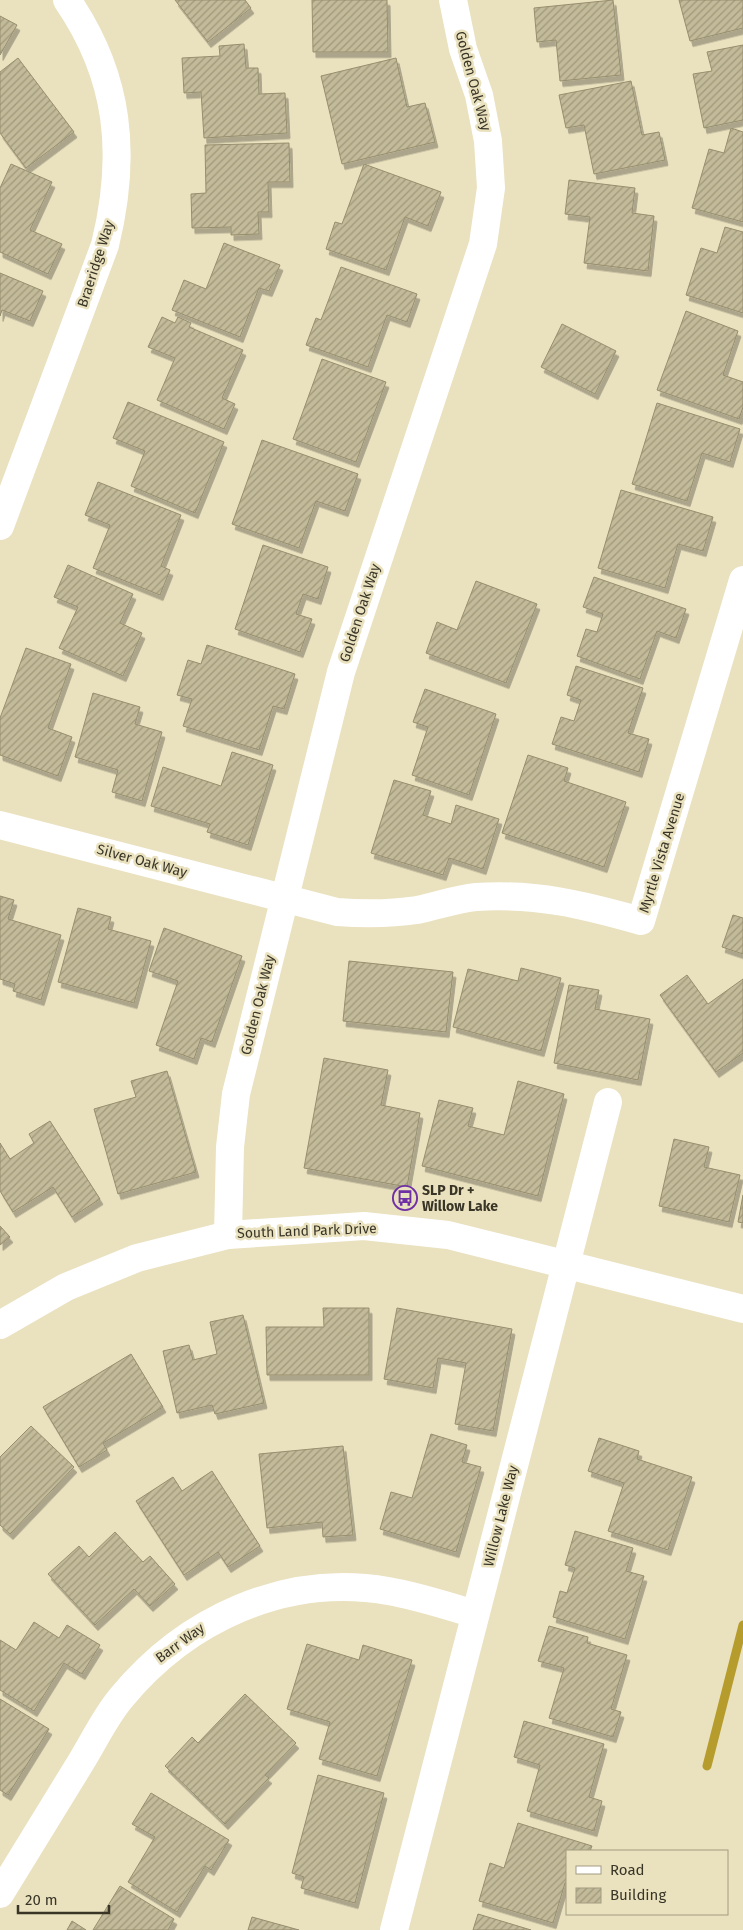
<svg xmlns="http://www.w3.org/2000/svg" width="743" height="1930" font-family="'Fira Sans',sans-serif">
	<style>
		.lines { fill: none; stroke-linecap: round; stroke-linejoin: round }
		.stream { stroke: #b59c2c; stroke-width: 9 }
		.building { fill: url(#building-hatch); stroke: #968e6e; filter: url(#shadow) }
		.minor { stroke: #fff; stroke-width: 28 }
		.tertiary { stroke: #fff; stroke-width: 28 }
		.labels { text-anchor: middle; dominant-baseline: central; stroke-width: 5; stroke-linejoin: round; paint-order: stroke }
		.street-label { font-size: 14px; fill: #383527; stroke: #eae1be }
		.poi-label { font-size: 14px; font-weight: bold; fill: #383527; stroke: #eae1be; text-anchor: start }
	</style>
	<defs>
		<pattern id="building-hatch" width="6" height="6" patternUnits="userSpaceOnUse" patternTransform="scale(1.25)"><rect width="6" height="6" fill="#c2ba98"/><path d="M-1 1l2-2M0 6l6-6M5 7l2-2" fill="none" stroke="#9f987c"/></pattern>
		<filter id="shadow"><feDropShadow dx="3" dy="5.5" stdDeviation="0" flood-color="#0004"/></filter>
	</defs>
	<rect width="100%" height="100%" fill="#eae1be"/>
	<g class="lines">
		<polyline class="stream" points="707,1766 743,1625"/>
	</g>
	<g class="building">
		<polygon points="175,0 245,0 251,8 208,42"/>
		<polygon points="312,0 387,0 388,52 313,52"/>
		<polygon points="613,0 621,75 560,81 556,40 537,42 534,8"/>
		<polygon points="679,0 743,0 743,28 690,41"/>
		<polygon points="0,16 17,25 0,55"/>
		<polygon points="244,44 246,68 258,68 259,94 285,93 287,133 204,138 201,92 184,93 182,58 220,56 219,46"/>
		<polygon points="743,45 743,120 704,128 693,74 712,71 707,52"/>
		<polygon points="18,58 74,132 26,168 0,133 0,72"/>
		<polygon points="396,58 407,107 425,103 435,142 342,164 321,76"/>
		<polygon points="631,81 642,135 659,132 665,160 594,174 584,125 566,128 559,95"/>
		<polygon points="731,128 743,132 743,222 692,208 709,149 724,153"/>
		<polygon points="289,143 290,182 268,182 269,212 258,212 259,234 231,235 231,227 192,228 191,194 206,193 205,145"/>
		<polygon points="11,164 52,182 30,230 62,244 48,274 0,252 0,188"/>
		<polygon points="364,164 441,192 428,226 405,217 386,270 326,249 335,222 342,224"/>
		<polygon points="569,180 635,188 632,213 654,216 648,271 584,263 590,217 565,214"/>
		<polygon points="725,227 743,232 743,313 686,295 701,248 717,253"/>
		<polygon points="224,243 280,265 269,291 259,288 240,337 172,310 184,280 206,289"/>
		<polygon points="341,267 417,294 407,322 387,315 368,367 306,345 316,318 321,320"/>
		<polygon points="0,273 43,291 30,321 2,310 0,316"/>
		<polygon points="686,311 738,331 723,375 743,382 743,407 739,419 657,390"/>
		<polygon points="162,317 175,323 178,317 191,323 189,327 243,350 222,398 235,404 224,429 157,400 175,358 148,347"/>
		<polygon points="562,324 616,351 595,394 541,367"/>
		<polygon points="322,359 386,382 356,462 293,439"/>
		<polygon points="128,402 224,442 195,513 131,486 145,451 113,438"/>
		<polygon points="657,403 740,429 730,462 702,453 687,501 632,484"/>
		<polygon points="262,440 358,474 345,511 316,501 299,548 232,524"/>
		<polygon points="98,482 181,515 161,566 170,570 160,595 93,568 110,525 85,515"/>
		<polygon points="621,490 713,517 703,551 678,544 665,588 598,568"/>
		<polygon points="263,545 328,567 318,599 303,594 296,614 312,619 300,652 235,629"/>
		<polygon points="68,565 133,594 120,623 142,633 123,676 59,648 78,607 54,597"/>
		<polygon points="594,577 686,609 676,638 657,631 640,679 577,656 586,629 597,632 603,614 583,607"/>
		<polygon points="476,581 537,604 506,683 426,653 437,622 457,630"/>
		<polygon points="207,645 295,674 284,709 273,706 259,750 183,726 192,699 177,695 188,660 201,664"/>
		<polygon points="26,648 71,664 48,728 72,737 58,776 0,755 0,718"/>
		<polygon points="576,666 643,688 628,733 649,739 639,772 552,744 561,717 574,721 581,700 567,695"/>
		<polygon points="425,689 496,714 469,795 412,775 428,727 413,722"/>
		<polygon points="93,693 140,707 135,724 162,732 142,801 112,792 118,770 75,757"/>
		<polygon points="232,752 273,765 248,845 207,832 210,824 151,806 163,767 221,786"/>
		<polygon points="528,755 568,768 564,781 626,802 604,867 502,833"/>
		<polygon points="394,780 431,791 423,815 451,824 456,805 499,819 483,869 449,858 443,875 371,853"/>
		<polygon points="0,896 14,900 8,919 61,935 41,1000 13,991 15,984 0,979"/>
		<polygon points="78,908 111,917 108,929 151,941 134,1003 58,982"/>
		<polygon points="733,915 743,918 743,954 722,947"/>
		<polygon points="164,928 242,956 212,1042 201,1038 194,1059 156,1045 178,981 149,971"/>
		<polygon points="349,961 453,972 446,1032 343,1021"/>
		<polygon points="521,968 561,978 541,1051 453,1027 468,969 518,981"/>
		<polygon points="687,975 708,1004 743,979 743,1053 716,1072 660,995"/>
		<polygon points="569,985 599,990 595,1009 650,1019 638,1080 554,1063"/>
		<polygon points="324,1058 388,1070 381,1105 420,1113 407,1187 304,1168"/>
		<polygon points="167,1071 196,1172 118,1194 94,1109 136,1097 131,1081"/>
		<polygon points="518,1081 564,1094 538,1196 422,1166 439,1100 473,1108 468,1126 504,1135"/>
		<polygon points="50,1121 100,1199 72,1217 53,1187 13,1212 0,1191 0,1143 10,1159 34,1143 29,1134"/>
		<polygon points="674,1139 709,1147 704,1167 740,1175 729,1222 659,1206"/>
		<polygon points="743,1195 743,1223 738,1222"/>
		<polygon points="0,1226 10,1237 0,1245"/>
		<polygon points="323,1308 369,1308 369,1375 267,1375 266,1327 324,1327"/>
		<polygon points="397,1308 512,1329 493,1431 455,1424 466,1363 438,1358 433,1388 384,1379"/>
		<polygon points="243,1315 264,1403 215,1414 212,1405 177,1413 163,1351 189,1345 193,1360 217,1354 210,1322"/>
		<polygon points="131,1354 163,1407 103,1443 107,1450 79,1467 43,1407"/>
		<polygon points="31,1426 74,1467 10,1534 0,1525 0,1457"/>
		<polygon points="431,1434 467,1445 462,1462 481,1467 456,1552 380,1529 391,1492 412,1498"/>
		<polygon points="599,1438 639,1451 637,1459 692,1477 668,1550 608,1531 624,1483 588,1471"/>
		<polygon points="343,1446 353,1535 323,1537 322,1522 267,1528 259,1454"/>
		<polygon points="212,1471 260,1546 228,1567 218,1552 184,1575 136,1501 173,1477 182,1491"/>
		<polygon points="575,1531 633,1548 626,1571 644,1576 625,1639 553,1617 560,1591 567,1593 575,1568 565,1565"/>
		<polygon points="115,1532 143,1562 150,1556 175,1584 150,1606 134,1589 95,1625 48,1574 79,1546 89,1557"/>
		<polygon points="34,1622 59,1638 67,1625 100,1645 82,1674 64,1663 34,1711 0,1690 0,1640 16,1650"/>
		<polygon points="549,1626 588,1637 587,1643 627,1655 611,1709 621,1712 613,1737 549,1718 564,1668 538,1661"/>
		<polygon points="307,1644 359,1660 363,1645 412,1660 377,1776 319,1759 330,1722 287,1709"/>
		<polygon points="245,1694 296,1743 265,1775 269,1778 225,1824 165,1766 192,1737 198,1743"/>
		<polygon points="0,1699 49,1729 8,1795 0,1790"/>
		<polygon points="524,1721 604,1744 589,1797 602,1801 594,1831 527,1811 540,1765 514,1757"/>
		<polygon points="318,1775 384,1793 355,1903 301,1888 304,1877 292,1873"/>
		<polygon points="151,1793 229,1840 211,1870 205,1866 177,1912 128,1882 155,1837 132,1824"/>
		<polygon points="518,1823 592,1846 590,1851 567,1851 567,1883 565,1883 553,1923 479,1901 490,1863 504,1868"/>
		<polygon points="120,1886 174,1919 168,1930 93,1930"/>
		<polygon points="478,1914 531,1930 473,1930"/>
		<polygon points="252,1917 299,1930 248,1930"/>
		<polygon points="72,1921 86,1930 67,1930"/>
	</g>
	<g class="lines">
		<g class="minor">
			<path d="M0,526l105,-281c22,-90 15,-168 -38,-245"/>
			<path d="M0,825l337,87c27,2 53,2 80,-2 20,-4 39,-11 59,-13 61,-4 108,8 165,24l102,-341"/>
			<polyline points="228,1235 230,1147 236,1094 341,672 483,244 491,188 488,141 479,95 463,49 453,0"/>
			<path d="M0,1894c27,-44 54,-88 81,-132 13,-21 24,-45 40,-64 65,-79 164,-125 267,-107 30,5 59,15 87,23"/>
			<polyline points="394,1930 608,1102"/>
		</g>
		<polyline class="tertiary" points="0,1325 66,1287 137,1258 228,1235 364,1226 448,1235 743,1309"/>
	</g>
	<defs>
		<symbol id="bus-ring" viewBox="-11 -11 22 22"><circle r="9.5" fill="#eae1be" stroke="#7030a5" stroke-width="1.5"/><path d="M-5-6H5V4H4V6H2V4H-2V6H-4V4H-5ZM-3.5-4V0h7V-4ZM-3.5 1.2v1.5H-2V1.2ZM2 1.2v1.5H3.5V1.2Z" fill="#7030a5"/></symbol>
	</defs>
	<g fill-rule="evenodd">
		<use href="#bus-ring" x="391" y="1184" width="28" height="28"/>
	</g>
	<g class="labels">
		<g class="street-label">
			<text transform="translate(473 81) rotate(75)">Golden Oak Way</text>
			<text transform="translate(96 264) rotate(-72)">Braeridge Way</text>
			<text transform="translate(360 613) rotate(-72)">Golden Oak Way</text>
			<text transform="translate(662 853) rotate(-73)">Myrtle Vista Avenue</text>
			<text transform="translate(142 861) rotate(15)">Silver Oak Way</text>
			<text transform="translate(258 1005) rotate(-76)">Golden Oak Way</text>
			<text transform="translate(307 1231) rotate(-2)">South Land Park Drive</text>
			<text transform="translate(501 1516) rotate(-76)">Willow Lake Way</text>
			<text transform="translate(180 1643) rotate(-36)">Barr Way</text>
		</g>
		<g class="poi-label">
			<text x="422" y="1190">SLP Dr +<tspan x="422" dy="16">Willow Lake</tspan></text>
		</g>
	</g>
	<rect x="566" y="1850" width="162" height="65" fill="#eae1be" stroke="#a39c82"/>
	<rect x="576" y="1866" width="25" height="8" fill="#ffffff" stroke="#a39c82"/>
	<text x="610" y="1875" font-size="15" fill="#383527">Road</text>
	<rect x="576" y="1888" width="25" height="15" fill="url(#building-hatch)" stroke="#a39c82"/>
	<text x="610" y="1900" font-size="15" fill="#383527">Building</text>
	<path d="M18 1905v8h91v-8" fill="none" stroke="#383527" stroke-width="2.5"/>
	<text x="25" y="1905" font-size="15" fill="#383527" stroke="#eae1be" stroke-width="4" paint-order="stroke">20 m</text>
</svg>
